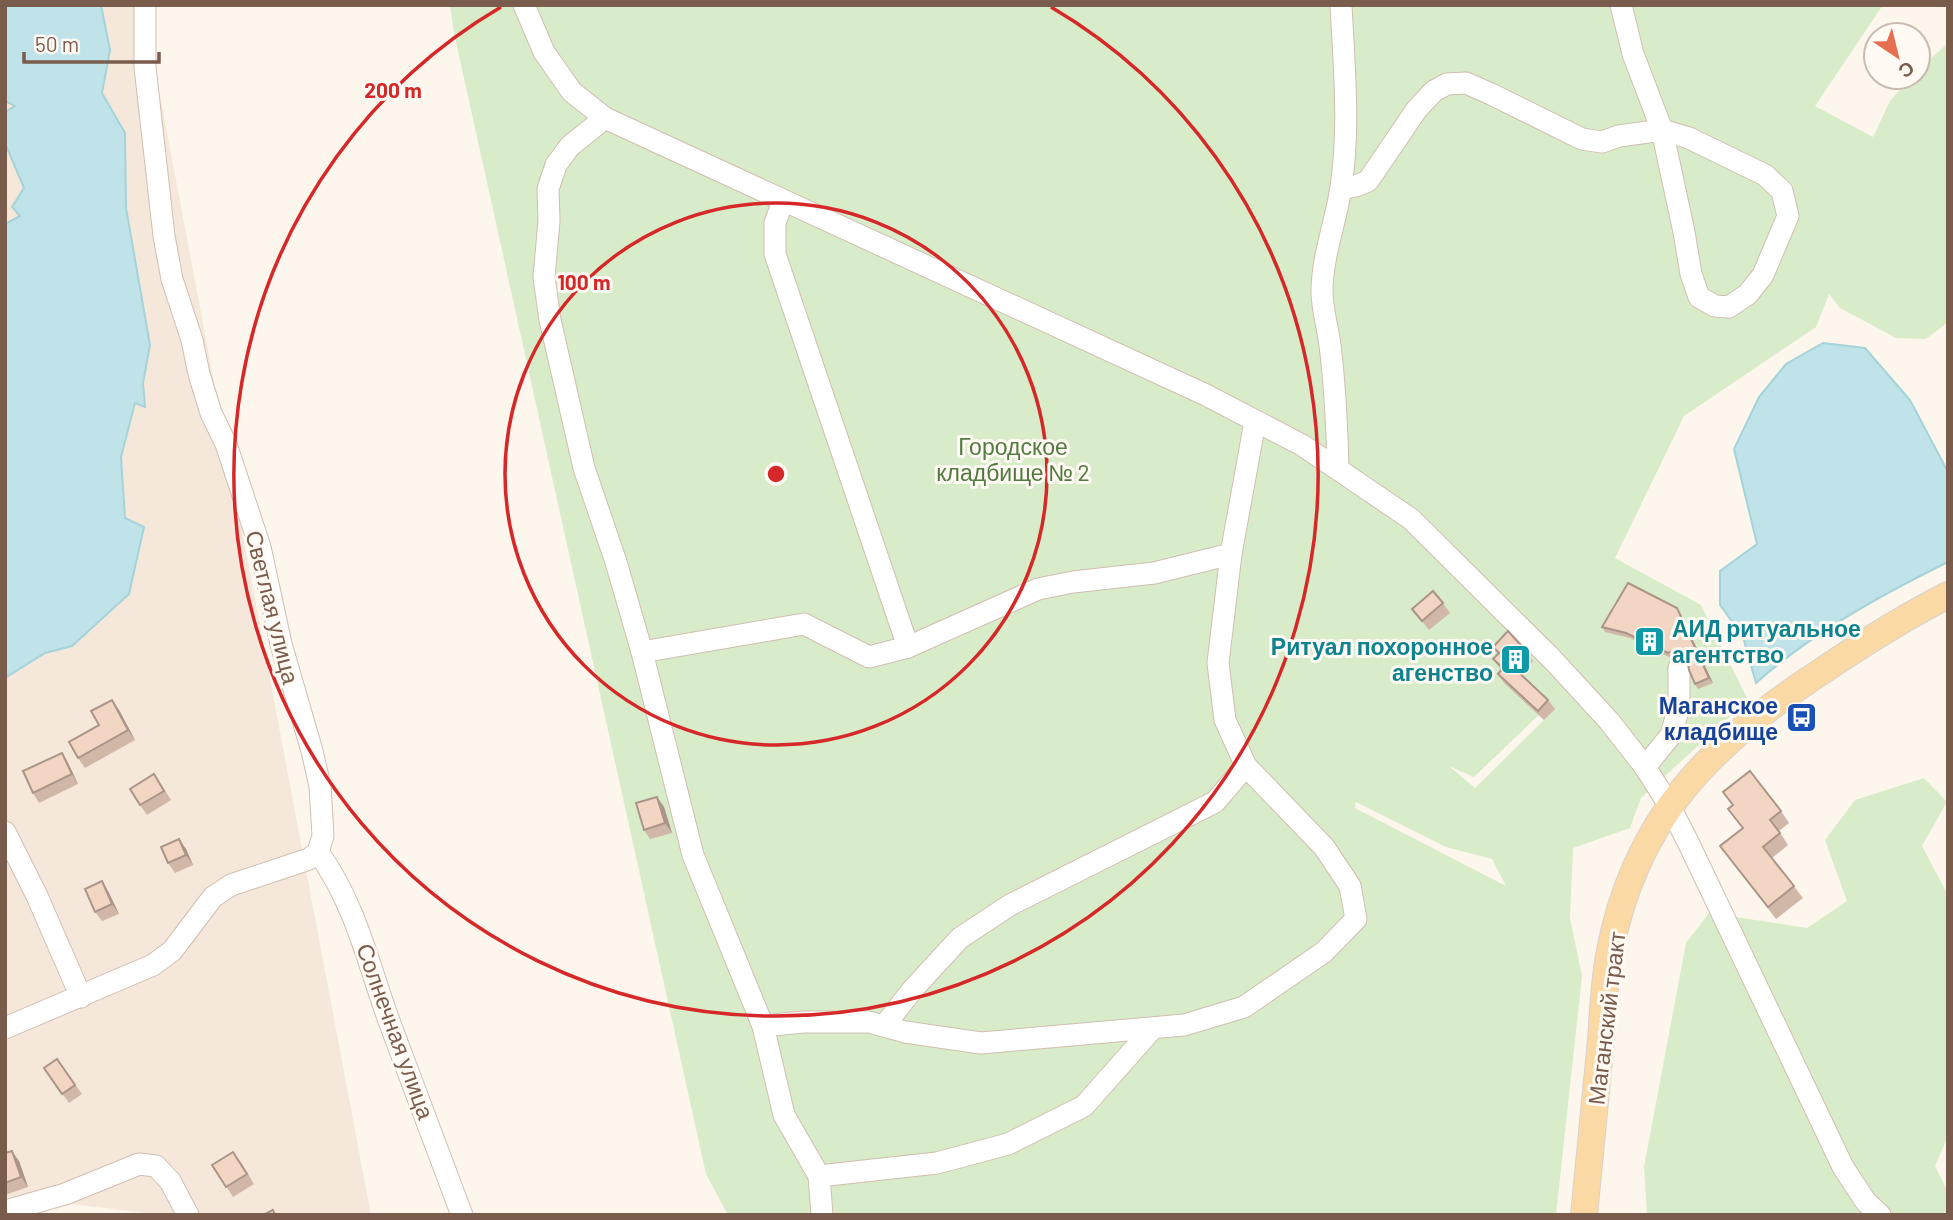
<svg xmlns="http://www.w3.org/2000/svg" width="1953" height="1220" font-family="Barlow,sans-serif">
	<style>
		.residential { fill: #f5e8da }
		.green { fill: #d8ecc9; fill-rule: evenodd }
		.water { fill: #bfe3e8; stroke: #a5d3da; stroke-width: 2 }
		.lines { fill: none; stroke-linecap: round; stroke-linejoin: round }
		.minor-casing { stroke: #d1beb0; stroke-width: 23 }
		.major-casing { stroke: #dad1cd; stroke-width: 28 }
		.minor { stroke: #fff; stroke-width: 21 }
		.major { stroke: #fbd9a5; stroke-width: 26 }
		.wall { fill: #d1b7a8 }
		.shaded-wall { fill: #aa9588 }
		.building { fill: #f3d5c3; stroke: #aa9588; stroke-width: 2 }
		.ring { fill: none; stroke: #d62828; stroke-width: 3.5 }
		.labels { text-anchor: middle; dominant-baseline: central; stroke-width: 6; stroke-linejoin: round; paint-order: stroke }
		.park-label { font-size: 23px; fill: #537a41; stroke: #fffaf3 }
		.street-label { font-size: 23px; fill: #7a5c4d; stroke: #fffaf3 }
		.culture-label { font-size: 23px; font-weight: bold; fill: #0d838f; stroke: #fffaf3; text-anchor: start }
		.transit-label { font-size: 23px; font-weight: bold; fill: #164399; stroke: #fffaf3; text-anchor: end }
		.centre { fill: #d62828; stroke: #fffaf3; stroke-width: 3.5 }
		.ring-label { font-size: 21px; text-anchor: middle; font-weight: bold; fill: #d62828; stroke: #fffaf3; stroke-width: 6; stroke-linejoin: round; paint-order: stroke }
	</style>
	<rect width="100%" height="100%" fill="#fdf6ec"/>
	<polygon class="residential" points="5,5 143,5 371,1215 162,1215 5,1196"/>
	<g class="green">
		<path d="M450,5h1433l-68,101 58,31 17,-36 21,-24h7v-7l30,-27v279l-22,17 -30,-1 -56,-30 -11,-14 -13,33 -132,89 -69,142 86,47 47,95 -107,98 -11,30 -57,20 -3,70 12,58 -26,239h-828l-22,-41 -252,-1141zM1543,711l6,4 -74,73 -26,-22 25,11zM1356,802l90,45 46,12 14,27 -151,-78z"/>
		<polygon points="1924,778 1947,802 1922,846 1948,895 1948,1136 1935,1166 1948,1192 1948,1215 1647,1215 1644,1167 1686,943 1709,913 1807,928 1847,901 1825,840 1855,800"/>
	</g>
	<g class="water">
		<polygon points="5,5 101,5 110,50 102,93 125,133 126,208 150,345 143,383 145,407 135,403 121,457 125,518 144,527 129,594 72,646 45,653 5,678 5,224 20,216 12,207 24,188 5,143 5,112 15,106 5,101"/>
		<path d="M1823,343l42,5 45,52 38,72v90c-67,33 -136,71 -192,121l-13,-46 -23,-32v-34l37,-27 -23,-95 25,-52 27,-33z"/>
	</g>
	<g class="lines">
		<defs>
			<g id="minor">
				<polyline points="524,5 544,52 572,92 605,118 1206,395 1302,445 1411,519 1552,659 1609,721 1645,767 1669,805 1688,842 1843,1167 1866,1202 1880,1215"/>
				<polyline points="605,118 570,146 556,165 548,189 549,221 544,277 550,320 584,468 616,562 642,652 693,855 763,1026 803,1022 869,1022 905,1032 981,1043 1184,1025 1244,1007 1324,952 1356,919 1350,886 1324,847 1246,766 1225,720 1218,663 1231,554 1255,422"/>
				<polyline points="1341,189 1356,186 1368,181 1417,109 1434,91 1447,84 1466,83 1491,94 1582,139 1602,142 1619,136 1662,130 1689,138 1765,175 1782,191 1788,216 1763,275 1748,294 1729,307 1715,306 1699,297 1691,274 1684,232 1662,130 1633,54 1621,5"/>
				<polyline points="783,201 775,223 775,254 908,647"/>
				<path d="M1338,468c-1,-41 -3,-82 -8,-123 -2,-17 -8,-36 -8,-53 0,-36 14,-70 19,-105 9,-59 3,-122 0,-182"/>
				<polyline points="642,652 804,624 869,657 908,647 1038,589 1073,582 1154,573 1231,554"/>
				<polyline points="1645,767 1671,735 1679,707 1679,668"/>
				<polyline points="5,832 37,896 81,997"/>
				<path d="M318,852c39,54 51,116 74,177 23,62 47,124 70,186"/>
				<polyline points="763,1026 784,1115 819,1176 937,1163 1008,1144 1084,1106 1153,1028"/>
				<polyline points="884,1026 913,989 960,938 1010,905 1215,802 1246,766"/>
				<polyline points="5,1028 153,965 172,951 213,897 231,885 309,859 318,852 323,836 320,786 312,751 281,644 260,547 226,444 211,413 199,374 192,340 172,279 164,236 145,67 145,5"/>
				<polyline points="819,1176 822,1215"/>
				<polyline points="5,1211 65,1194 139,1164 156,1166 170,1181 188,1215"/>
			</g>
			<path id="major" d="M1584,1215c6,-58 11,-117 17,-175 2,-28 3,-57 8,-84 25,-139 103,-213 216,-287 40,-27 80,-52 123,-74"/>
		</defs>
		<use href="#minor" class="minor-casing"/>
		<use href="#major" class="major-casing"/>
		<use href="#minor" class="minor"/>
		<use href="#major" class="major"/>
	</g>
	<g class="wall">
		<polygon points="1443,603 1450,613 1429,630 1412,609"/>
		<polygon points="1680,613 1713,683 1698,689 1695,684 1686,657 1678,655 1671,658 1630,638 1605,632 1602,627"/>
		<polygon points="1493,647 1527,652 1533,661 1521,674 1548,700 1555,709 1544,720 1504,683 1498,674 1501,670 1493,659 1498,654"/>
		<polygon points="112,700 119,710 135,740 85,768 78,758 99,725"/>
		<polygon points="62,753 68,763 78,784 39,803 33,793"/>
		<polygon points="161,784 171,800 147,815 140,805"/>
		<polygon points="1723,792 1781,811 1789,823 1779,831 1788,845 1772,858 1803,898 1776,919 1720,846 1743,829 1728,809 1733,806"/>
		<polygon points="657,797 664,807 672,833 650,839 644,830"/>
		<polygon points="179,839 186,849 193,865 175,873 168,863"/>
		<polygon points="108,891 119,914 102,921 95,912"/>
		<polygon points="57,1059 82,1094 69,1103 44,1068"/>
		<polygon points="5,1153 19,1161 28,1187 5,1195"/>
		<polygon points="240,1161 254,1184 233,1197 212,1165"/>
	</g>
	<g class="shaded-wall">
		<polygon points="1677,608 1680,613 1713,683 1709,678"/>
		<polygon points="112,700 119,710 135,740 128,730"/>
		<polygon points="62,753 68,763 78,784 72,774"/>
		<polygon points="657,797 664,807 672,833 665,823"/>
		<polygon points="179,839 186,849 193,865 186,855"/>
		<polygon points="102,881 108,891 119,914 112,904"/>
		<polygon points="12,1151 19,1161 28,1187 21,1177"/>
	</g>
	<g class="building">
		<polygon points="1628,583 1677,608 1709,678 1695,684 1689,670 1687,657 1683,652 1675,650 1668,653 1626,633 1602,627"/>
		<polygon points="1433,591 1443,603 1422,621 1412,609"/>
		<polygon points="1508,631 1527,652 1513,667 1548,700 1538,711 1498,674 1503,668 1493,659 1499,653 1493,647"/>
		<polygon points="112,700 128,730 78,758 69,742 99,725 91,711"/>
		<polygon points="62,753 72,774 33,793 23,771"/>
		<polygon points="1750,771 1781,811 1770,820 1780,833 1763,847 1794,886 1768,907 1720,846 1743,828 1728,809 1733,805 1723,792"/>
		<polygon points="154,774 164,791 140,805 130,789"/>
		<polygon points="657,797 665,823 644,830 636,803"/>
		<polygon points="179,839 186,855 168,863 161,847"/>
		<polygon points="102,881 112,904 95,912 85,889"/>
		<polygon points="57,1059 75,1085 62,1094 44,1068"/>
		<polygon points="12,1151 21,1177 5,1183 5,1153"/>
		<polygon points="233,1152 247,1174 226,1187 212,1165"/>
		<polygon points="273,1210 275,1215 263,1215"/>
	</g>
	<g class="ring">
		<circle cx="776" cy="474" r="271"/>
		<path d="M1051 7A542 542 0 1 1 501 7"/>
	</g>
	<defs>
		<symbol id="building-square" viewBox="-11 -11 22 22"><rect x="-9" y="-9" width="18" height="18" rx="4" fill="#0f9aa8" stroke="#fffaf3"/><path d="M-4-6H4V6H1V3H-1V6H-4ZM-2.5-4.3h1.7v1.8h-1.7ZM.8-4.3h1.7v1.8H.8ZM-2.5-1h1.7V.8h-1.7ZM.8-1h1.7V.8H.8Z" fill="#fff"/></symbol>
		<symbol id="bus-square" viewBox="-11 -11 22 22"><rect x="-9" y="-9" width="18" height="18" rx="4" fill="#1a4fb4" stroke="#fffaf3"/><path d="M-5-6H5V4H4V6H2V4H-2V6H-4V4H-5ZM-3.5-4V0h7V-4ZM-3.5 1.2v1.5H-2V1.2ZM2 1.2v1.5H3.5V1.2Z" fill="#fff"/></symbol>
	</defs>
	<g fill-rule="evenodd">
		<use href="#building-square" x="1632" y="624" width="35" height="35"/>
		<use href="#building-square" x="1498" y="642" width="35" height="35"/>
		<use href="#bus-square" x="1784" y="700" width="35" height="35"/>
	</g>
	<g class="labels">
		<g class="park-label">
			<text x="1013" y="446">Городское<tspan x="1013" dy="26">кладбище № 2</tspan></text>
		</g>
		<g class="street-label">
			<text transform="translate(273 607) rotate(76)">Светлая улица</text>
			<text transform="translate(1606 1018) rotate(-83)">Маганский тракт</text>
			<text transform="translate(396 1031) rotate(70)">Солнечная улица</text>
		</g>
		<g class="culture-label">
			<text x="1672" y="628">АИД ритуальное<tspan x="1672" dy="26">агентство</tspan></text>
			<text x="1493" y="646" text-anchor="end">Ритуал похоронное<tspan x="1493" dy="26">агенство</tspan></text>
		</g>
		<g class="transit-label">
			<text x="1778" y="705">Маганское<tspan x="1778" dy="26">кладбище</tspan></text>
		</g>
	</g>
	<circle cx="776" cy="474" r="10" class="centre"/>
	<g class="ring-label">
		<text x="393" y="98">200 m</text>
		<text x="584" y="290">100 m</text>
	</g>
	<rect width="1953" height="1220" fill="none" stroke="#7a5c4d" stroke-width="14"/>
	<g transform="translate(1897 56) rotate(145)"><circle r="33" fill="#fffaf3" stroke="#cabbb1" stroke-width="2"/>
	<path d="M0-5L12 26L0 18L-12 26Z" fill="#e76f51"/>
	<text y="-10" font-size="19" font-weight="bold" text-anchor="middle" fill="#7a5c4d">С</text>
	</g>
	<path d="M24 52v10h135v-10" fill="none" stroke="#7a5c4d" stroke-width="3.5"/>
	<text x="35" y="52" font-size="21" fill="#7a5c4d" stroke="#fffaf3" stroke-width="5" paint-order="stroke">50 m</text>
</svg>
